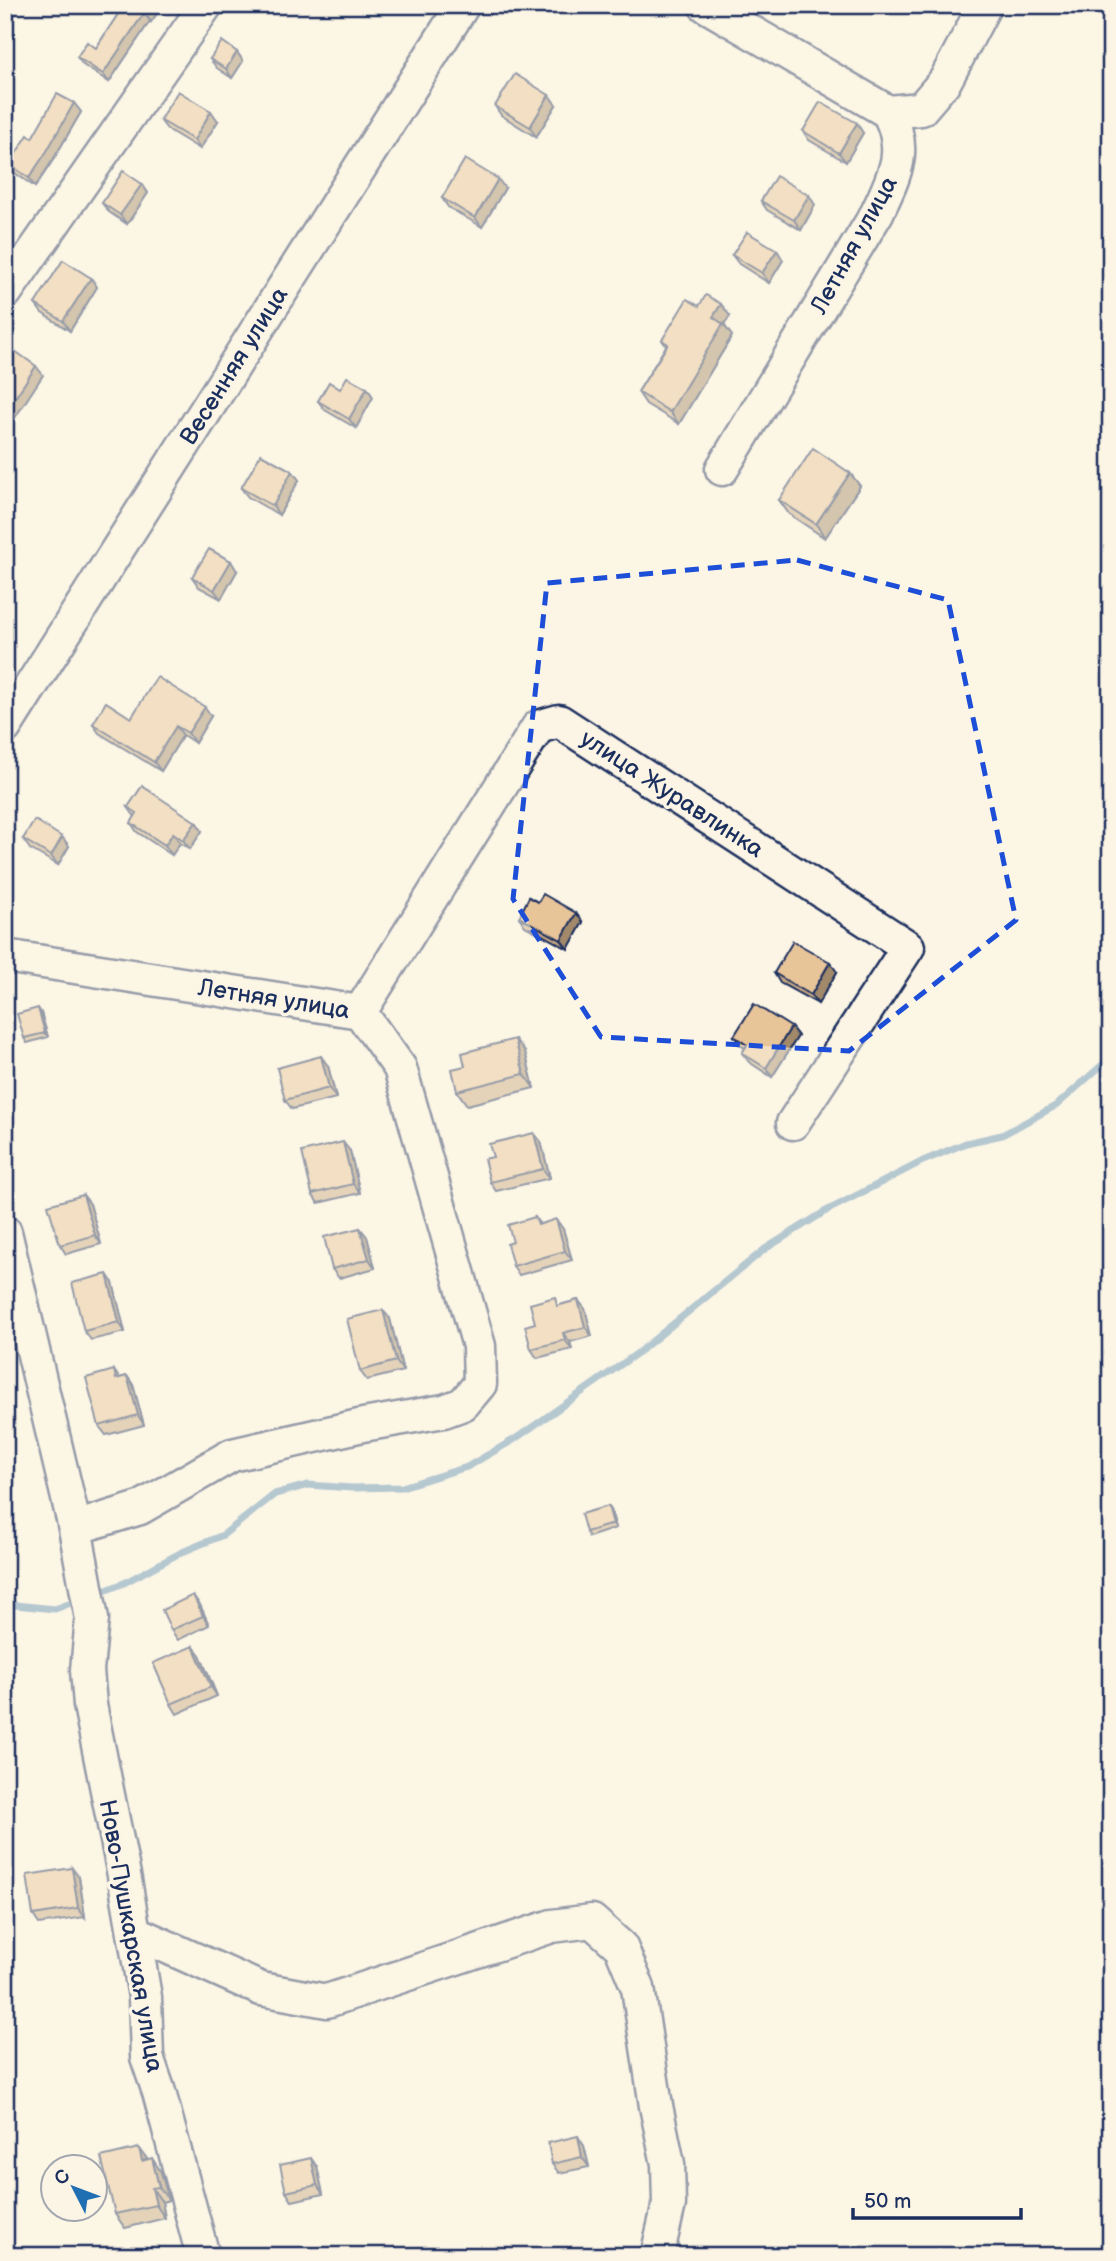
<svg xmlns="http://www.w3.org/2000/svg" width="1116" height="2261" font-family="'Balsamiq Sans',sans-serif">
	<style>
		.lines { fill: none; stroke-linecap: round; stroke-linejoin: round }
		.stream { stroke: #6191b6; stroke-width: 7 }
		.minor-casing { stroke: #1b2f5e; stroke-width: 37 }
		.minor { stroke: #fcf5e5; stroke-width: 32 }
		.wall { fill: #c8a984; stroke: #1b2f5e; stroke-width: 2 }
		.shaded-wall { fill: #a2896b; stroke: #1b2f5e; stroke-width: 2 }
		.building { fill: #e8c499; stroke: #1b2f5e; stroke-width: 2 }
		.marked { fill: none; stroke: #1d4ed8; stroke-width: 5; stroke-dasharray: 14 9; stroke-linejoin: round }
		.labels { text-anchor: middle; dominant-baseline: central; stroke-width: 7; stroke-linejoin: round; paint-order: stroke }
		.street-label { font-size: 24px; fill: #1b2f5e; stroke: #fcf5e5 }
	</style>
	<rect width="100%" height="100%" fill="#fcf5e5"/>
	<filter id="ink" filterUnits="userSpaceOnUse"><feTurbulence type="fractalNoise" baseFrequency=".0143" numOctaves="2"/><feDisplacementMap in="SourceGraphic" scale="14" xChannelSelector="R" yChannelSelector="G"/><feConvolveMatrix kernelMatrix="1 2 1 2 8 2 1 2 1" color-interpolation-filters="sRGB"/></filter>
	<g filter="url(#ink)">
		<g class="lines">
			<g class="stream">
				<polyline points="97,1594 124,1583 180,1553 223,1535 275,1494 308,1485 352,1488 402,1487 467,1467 515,1439 639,1352 765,1249 826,1211 923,1161 966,1143 1002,1135 1057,1105 1111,1057"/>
				<polyline points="5,1604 55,1609 79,1600"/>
			</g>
			<defs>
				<g id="minor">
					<polyline points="705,5 888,112"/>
					<polyline points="888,112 921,109 945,81 985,5"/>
					<polyline points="5,293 206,5"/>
					<path d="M722,469l155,-256c17,-37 32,-62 11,-101"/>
					<polyline points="5,727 463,5"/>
					<polyline points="5,956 360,1012 400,1068 479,1346 480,1384 463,1404 444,1411 363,1425 232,1455 140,1508 75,1528"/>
					<polyline points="360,1012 538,727 559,721 908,947 793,1123"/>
					<polyline points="5,1232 75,1528 92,1619 87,1670 90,1705 125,1880 145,1997 147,2057 159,2092 203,2256"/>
					<polyline points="134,1932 261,1989 327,2001 552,1926 592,1921 621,1947 638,1988 656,2106 668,2164 669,2204 657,2256"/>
				</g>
			</defs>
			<use href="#minor" class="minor-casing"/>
			<use href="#minor" class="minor"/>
		</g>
		<g class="wall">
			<polygon points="124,5 163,5 151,22 150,21 109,82 83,65 77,57 96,48"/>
			<polygon points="237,52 243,61 232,78 217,68 210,59"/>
			<polygon points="74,103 81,112 53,160 35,187 15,173 9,164 32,138"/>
			<polygon points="556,105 536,137 501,115 495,106"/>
			<polygon points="160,120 218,121 200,149 167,129"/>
			<polygon points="803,131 863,133 846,162 809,140"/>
			<polygon points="142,184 148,193 127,224 109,212 102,203"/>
			<polygon points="505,188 482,227 448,207 442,198"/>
			<polygon points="761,201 815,205 801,230 767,210"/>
			<polygon points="732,255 783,260 769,283 739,264"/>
			<polygon points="91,278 97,287 70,331 42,313 35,304"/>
			<polygon points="699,306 730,316 724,325 732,336 679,424 646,404 638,392 666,346 662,340"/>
			<polygon points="367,388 373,397 356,428 325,410 318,401 340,389"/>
			<polygon points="292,471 299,480 279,515 248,497 241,488"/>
			<polygon points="850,473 860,486 825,538 789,514 779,500"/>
			<polygon points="237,571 221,599 199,587 192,577"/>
			<polygon points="211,716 195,743 183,735 161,771 99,733 93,724 131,718"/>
			<polygon points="128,807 196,822 202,831 190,849 180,843 172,855 137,832 131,823 135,817"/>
			<polygon points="62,837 69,846 58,865 30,849 23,839"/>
			<polygon points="538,902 583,922 568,949 525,926 519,917"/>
			<polygon points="837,972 818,1004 780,983 774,973"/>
			<polygon points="41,1013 48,1037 27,1043 24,1038"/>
			<polygon points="791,1027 798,1036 772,1077 749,1062 742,1053 745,1048 740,1045 734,1036"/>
			<polygon points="515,1039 525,1052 534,1088 467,1105 457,1091 465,1066"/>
			<polygon points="328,1066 336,1098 292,1109 285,1100"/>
			<polygon points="534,1133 541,1142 550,1178 496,1191 490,1182 493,1157"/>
			<polygon points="350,1151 360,1193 318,1203 312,1194"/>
			<polygon points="83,1195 90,1204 101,1244 66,1254 60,1245"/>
			<polygon points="535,1217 540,1224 563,1229 572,1260 519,1275 513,1266 513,1242"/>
			<polygon points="360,1228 367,1237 375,1268 339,1278 332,1269"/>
			<polygon points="113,1283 125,1332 91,1340 84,1331"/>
			<polygon points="578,1300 585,1309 592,1336 570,1342 572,1349 537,1358 531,1349 535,1323 560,1305"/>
			<polygon points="390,1319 403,1371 367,1380 360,1371"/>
			<polygon points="114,1370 119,1378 127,1376 133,1385 144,1425 106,1435 99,1426"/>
			<polygon points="608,1506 611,1510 616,1528 589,1537 586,1532"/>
			<polygon points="200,1605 209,1625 178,1640 171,1630"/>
			<polygon points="193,1646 200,1655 217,1696 177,1714 171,1704"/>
			<polygon points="79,1877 85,1917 39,1924 33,1915"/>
			<polygon points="584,2146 589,2167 559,2173 552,2164"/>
			<polygon points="139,2148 147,2159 161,2172 169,2200 162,2202 165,2218 125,2228 115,2214"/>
			<polygon points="317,2167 323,2194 292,2201 286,2192"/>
		</g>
		<g class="shaded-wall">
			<polygon points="152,5 163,5 151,22 146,14"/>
			<polygon points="144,13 150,21 109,82 103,74"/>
			<polygon points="237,52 243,61 232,78 226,69"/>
			<polygon points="549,95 556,105 536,137 530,127"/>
			<polygon points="74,103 81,112 53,160 35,187 29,178"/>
			<polygon points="211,111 218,121 200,149 194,140"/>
			<polygon points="857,123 863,133 846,162 839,153"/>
			<polygon points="498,179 505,188 482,227 475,218"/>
			<polygon points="142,184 148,193 127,224 120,215"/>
			<polygon points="809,195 815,205 801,230 794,220"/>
			<polygon points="777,250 783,260 769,283 762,273"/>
			<polygon points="91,278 97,287 70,331 63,321"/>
			<polygon points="721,304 730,316 724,325 732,336 679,424 670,412 713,317"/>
			<polygon points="36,366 43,375 9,427 5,421 5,413"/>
			<polygon points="367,388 373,397 356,428 349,419"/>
			<polygon points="292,471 299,480 279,515 273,506"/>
			<polygon points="850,473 860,486 825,538 816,524"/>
			<polygon points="231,561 237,571 221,599 214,590"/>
			<polygon points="205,707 211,716 195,743 188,733"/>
			<polygon points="176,726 183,735 161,771 154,762"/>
			<polygon points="196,822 202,831 190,849 183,840"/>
			<polygon points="173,833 180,843 172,855 165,845"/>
			<polygon points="62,837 69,846 58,865 51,856"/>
			<polygon points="576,913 583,922 568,949 561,940"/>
			<polygon points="830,962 837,972 818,1004 811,995"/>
			<polygon points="38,1008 41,1013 48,1037 45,1033"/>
			<polygon points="791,1027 798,1036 772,1077 766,1068"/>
			<polygon points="515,1039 525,1052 534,1088 524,1074"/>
			<polygon points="321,1056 328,1066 336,1098 329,1088"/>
			<polygon points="534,1133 541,1142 550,1178 543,1169"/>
			<polygon points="343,1142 350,1151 360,1193 353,1184"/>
			<polygon points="83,1195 90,1204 101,1244 95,1235"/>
			<polygon points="556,1219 563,1229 572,1260 565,1251"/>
			<polygon points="360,1228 367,1237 375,1268 369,1259"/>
			<polygon points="107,1274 113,1283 125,1332 119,1322"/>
			<polygon points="578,1300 585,1309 592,1336 585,1327"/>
			<polygon points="383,1310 390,1319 403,1371 396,1361"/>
			<polygon points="563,1333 570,1342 572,1349 565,1340"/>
			<polygon points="127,1376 133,1385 144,1425 138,1415"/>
			<polygon points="608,1506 611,1510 616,1528 613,1524"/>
			<polygon points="193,1595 200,1605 209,1625 203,1616"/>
			<polygon points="193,1646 200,1655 217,1696 211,1687"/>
			<polygon points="72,1868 79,1877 85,1917 78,1908"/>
			<polygon points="578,2136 584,2146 589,2167 582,2157"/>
			<polygon points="139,2148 149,2162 142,2161"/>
			<polygon points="152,2158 161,2172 169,2200 159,2187"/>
			<polygon points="311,2158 317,2167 323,2194 317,2185"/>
			<polygon points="152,2188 162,2202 165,2218 156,2205"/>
		</g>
		<g class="building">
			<polygon points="124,5 152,5 146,14 144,13 103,74 77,57 87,42 96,48"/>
			<polygon points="222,41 237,52 226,69 210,59"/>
			<polygon points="515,74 549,95 530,127 495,106"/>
			<polygon points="178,91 211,111 194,140 160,120"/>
			<polygon points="57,94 74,103 47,151 29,178 9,164 28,135 32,138"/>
			<polygon points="820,102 857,123 839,153 803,131"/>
			<polygon points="465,159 498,179 475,218 442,198"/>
			<polygon points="123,171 142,184 120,215 102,203"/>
			<polygon points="776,176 809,195 794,220 761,201"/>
			<polygon points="747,232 777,250 762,273 732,255"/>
			<polygon points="63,260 91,278 63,321 35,304"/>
			<polygon points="706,295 721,304 713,317 723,324 670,412 638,392 668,344 662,340 687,299 699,306"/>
			<polygon points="15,351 36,366 5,413 5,365"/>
			<polygon points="347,377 367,388 349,419 318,401 329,382 340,389"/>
			<polygon points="813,448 850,473 816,524 779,500"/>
			<polygon points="261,454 292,471 273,506 241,488"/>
			<polygon points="209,549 231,561 214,590 192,577"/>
			<polygon points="157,677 205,707 188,733 176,726 154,762 93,724 106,702 131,718"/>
			<polygon points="142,786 196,822 183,840 173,833 165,845 131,823 137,813 128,807"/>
			<polygon points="35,820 62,837 51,856 23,839"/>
			<polygon points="543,894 576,913 561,940 519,917 529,897 538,902"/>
			<polygon points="793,941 830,962 811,995 774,973"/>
			<polygon points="754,1004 791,1027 766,1068 742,1053 747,1045 734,1036"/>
			<polygon points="38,1008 45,1033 24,1038 17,1014"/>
			<polygon points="515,1039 524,1074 457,1091 452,1069 465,1066 462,1053"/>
			<polygon points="321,1056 329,1088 285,1100 277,1068"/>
			<polygon points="534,1133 543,1169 490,1182 484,1159 493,1157 489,1144"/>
			<polygon points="343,1142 353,1184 312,1194 302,1152"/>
			<polygon points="83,1195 95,1235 60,1245 48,1205"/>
			<polygon points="535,1217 538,1225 556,1219 565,1251 513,1266 507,1244 513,1242 508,1225"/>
			<polygon points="360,1228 369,1259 332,1269 324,1237"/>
			<polygon points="107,1274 119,1322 84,1331 72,1283"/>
			<polygon points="555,1297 557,1306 578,1300 585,1327 563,1333 565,1340 531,1349 525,1326 535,1323 530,1304"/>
			<polygon points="383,1310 396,1361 360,1371 347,1319"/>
			<polygon points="114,1370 116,1379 127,1376 138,1415 99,1426 86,1378"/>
			<polygon points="608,1506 613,1524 586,1532 581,1514"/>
			<polygon points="193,1595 203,1616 171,1630 162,1610"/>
			<polygon points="193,1646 211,1687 171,1704 153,1663"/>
			<polygon points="72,1868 78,1908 33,1915 27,1875"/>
			<polygon points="578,2136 582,2157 552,2164 548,2143"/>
			<polygon points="139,2148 142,2161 152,2158 159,2187 152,2188 156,2205 115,2214 101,2157"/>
			<polygon points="311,2158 317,2185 286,2192 280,2165"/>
		</g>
	</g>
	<path d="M0 0H1116V2261H0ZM797,560l151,40 68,320 -167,131 -248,-14 -88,-138 34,-316z" fill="#fcf5e5" fill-opacity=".55" fill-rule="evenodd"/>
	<path class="marked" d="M797,560l151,40 68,320 -167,131 -248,-14 -88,-138 34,-316z"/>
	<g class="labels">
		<g class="street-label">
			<text transform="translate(854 245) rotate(-61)">Летняя улица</text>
			<text transform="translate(234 366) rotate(-58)">Весенняя улица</text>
			<text transform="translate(672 794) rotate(33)">улица Журавлинка</text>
			<text transform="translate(274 999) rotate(9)">Летняя улица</text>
			<text transform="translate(131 1936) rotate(80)">Ново-Пушкарская улица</text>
		</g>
	</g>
	<rect width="1116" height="2261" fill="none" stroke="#fcf5e5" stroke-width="28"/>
	<rect x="14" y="14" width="1088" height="2233" fill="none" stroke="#1b2f5e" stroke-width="2.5" filter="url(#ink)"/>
	<g transform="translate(74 2188) rotate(312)"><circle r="33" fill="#fcf5e5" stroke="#a2a6af" stroke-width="2"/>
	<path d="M0-5L12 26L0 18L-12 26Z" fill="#1f6fb2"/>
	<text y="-10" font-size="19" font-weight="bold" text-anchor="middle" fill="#1b2f5e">С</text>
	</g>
	<path d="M853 2208v10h168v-10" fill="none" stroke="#1b2f5e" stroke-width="3.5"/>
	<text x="864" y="2208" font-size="21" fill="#1b2f5e" stroke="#fcf5e5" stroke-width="5" paint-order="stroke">50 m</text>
</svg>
